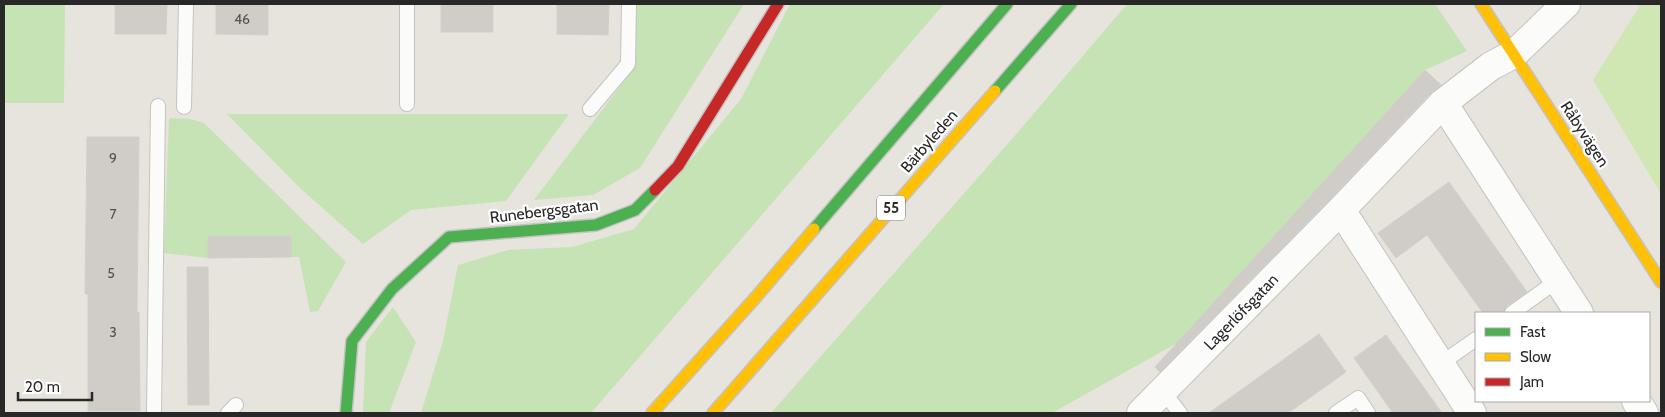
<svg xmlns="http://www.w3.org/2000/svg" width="1665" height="417" font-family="Cabin,sans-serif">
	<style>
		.green { fill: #c5e3b5 }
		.pitch { fill: #d0e7b3 }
		.building { fill: #d0cdc8; stroke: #d2cfc9 }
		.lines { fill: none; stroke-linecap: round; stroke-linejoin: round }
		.lane-casing { stroke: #c4c3c3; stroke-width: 16 }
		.street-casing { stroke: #c4c3c3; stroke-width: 30 }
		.fast-casing { stroke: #c4c3c3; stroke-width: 14 }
		.slow-casing { stroke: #c4c3c3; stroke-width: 14 }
		.jam-casing { stroke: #c4c3c3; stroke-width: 14 }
		.lane { stroke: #fbfbfa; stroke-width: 14 }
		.street { stroke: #fbfbfa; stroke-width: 28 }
		.fast { stroke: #4caf50; stroke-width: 11 }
		.slow { stroke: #ffc107; stroke-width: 11 }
		.jam { stroke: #c62828; stroke-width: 11 }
		.labels { text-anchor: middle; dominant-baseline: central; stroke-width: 4.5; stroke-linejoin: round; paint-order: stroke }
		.number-label { font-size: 14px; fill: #535251 }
		.shield { fill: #fff; stroke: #686868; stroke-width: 1 }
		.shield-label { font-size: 15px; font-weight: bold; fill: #282828 }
		.street-label { font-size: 16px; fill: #282828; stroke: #fff }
	</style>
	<rect width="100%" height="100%" fill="#e7e4dd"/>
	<g class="green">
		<polygon points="4,4 65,4 64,103 4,103"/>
		<polygon points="635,4 744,4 640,168 593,195 534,200 628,76"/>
		<polygon points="790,4 944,4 591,413 421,413 443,341 458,265 508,250 572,247 634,229 741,99"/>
		<polygon points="1127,4 1435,4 1467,51 1425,70 1177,343 1052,413 771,413 1018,132"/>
		<polygon points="227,114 569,114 506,201 411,210 363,244 300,188"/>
		<polygon points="169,118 190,119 204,123 346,262 318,311 310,312 299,257 291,257 290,236 208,236 208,258 164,253"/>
		<polygon points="393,307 416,342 389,413 363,413 366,342"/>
	</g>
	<polygon class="pitch" points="1641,4 1661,4 1661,194 1593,80"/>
	<g class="building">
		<polygon points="115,4 167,4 166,34 115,34"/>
		<polygon points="216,4 268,4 268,35 216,34"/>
		<rect x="441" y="4" width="52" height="28"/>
		<polygon points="557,4 609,4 608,35 557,34"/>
		<polygon points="1425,70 1441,85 1432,92 1330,199 1160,372 1155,367"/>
		<polygon points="87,137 139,137 137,312 139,312 140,411 88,411 88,294 85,294"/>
		<polygon points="1449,182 1527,292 1507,306 1503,313 1483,313 1427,235 1396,258 1378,233"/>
		<polygon points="208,236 291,236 291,257 208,258"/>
		<polygon points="187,267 208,267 209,405 188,405"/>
		<polygon points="1319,334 1346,372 1288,413 1209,413"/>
		<polygon points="1386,335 1442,413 1393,413 1354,358"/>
	</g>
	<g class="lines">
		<defs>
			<g id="lane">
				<polyline points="407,104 407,4"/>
				<polyline points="184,107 186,4"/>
				<polyline points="590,109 628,64 629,4"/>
				<polyline points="1512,313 1558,280"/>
				<polyline points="1440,364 1476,339"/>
				<polyline points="1163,391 1180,413"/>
				<polyline points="154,413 158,106"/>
				<polyline points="228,413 236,405"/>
				<polyline points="1336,413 1358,398 1368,413"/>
			</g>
			<g id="street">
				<polyline points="1443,103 1579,313"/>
				<polyline points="1341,210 1472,413"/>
				<polyline points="1636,401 1644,413"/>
				<polyline points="1141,413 1341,210 1443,103 1491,66 1514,54 1566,4"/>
			</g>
			<g id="fast">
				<polyline points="995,91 1071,4"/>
				<polyline points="814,229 1007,4"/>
				<polyline points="346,413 352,341 392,289 449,237 596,225 635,210 655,190"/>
			</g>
			<g id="slow">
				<polyline points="1481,4 1661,282"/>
				<polyline points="652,413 756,297 814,229"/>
				<polyline points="713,413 995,91"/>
			</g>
			<polyline id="jam" points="655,190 678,166 778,4"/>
		</defs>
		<use href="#lane" class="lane-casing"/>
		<use href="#street" class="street-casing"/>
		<use href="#fast" class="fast-casing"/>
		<use href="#slow" class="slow-casing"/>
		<use href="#jam" class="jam-casing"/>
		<use href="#lane" class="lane"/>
		<use href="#street" class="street"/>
		<use href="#fast" class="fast"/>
		<use href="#slow" class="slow"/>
		<use href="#jam" class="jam"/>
	</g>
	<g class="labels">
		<g class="number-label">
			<text x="242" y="19">46</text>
			<text x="113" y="158">9</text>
			<text x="113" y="214">7</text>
			<text x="111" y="273">5</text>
			<text x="113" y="332">3</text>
		</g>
		<rect class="shield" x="877" y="195.5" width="28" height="25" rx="4"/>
		<g class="shield-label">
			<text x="891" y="208">55</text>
		</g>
		<g class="street-label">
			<text transform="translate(1585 134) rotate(57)">Råbyvägen</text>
			<text transform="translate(929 141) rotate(-49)">Bärbyleden</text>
			<text transform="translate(544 211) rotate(-7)">Runebergsgatan</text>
			<text transform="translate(1241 312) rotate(-46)">Lagerlöfsgatan</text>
		</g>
	</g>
	<rect width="1665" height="417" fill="none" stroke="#282828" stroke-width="10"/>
	<rect x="1475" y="312" width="175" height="90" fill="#ffffff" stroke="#a9a9a9"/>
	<rect x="1485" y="328" width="25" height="8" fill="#4caf50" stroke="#a9a9a9"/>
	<text x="1520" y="337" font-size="15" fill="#282828">Fast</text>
	<rect x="1485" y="353" width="25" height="8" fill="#ffc107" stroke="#a9a9a9"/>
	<text x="1520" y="362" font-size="15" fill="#282828">Slow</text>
	<rect x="1485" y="378" width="25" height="8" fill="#c62828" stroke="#a9a9a9"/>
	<text x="1520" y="387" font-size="15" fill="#282828">Jam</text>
	<path d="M18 392v8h74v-8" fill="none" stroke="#282828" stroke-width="2.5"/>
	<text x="25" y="392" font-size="15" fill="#282828" stroke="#ffffff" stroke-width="4" paint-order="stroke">20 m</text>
</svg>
